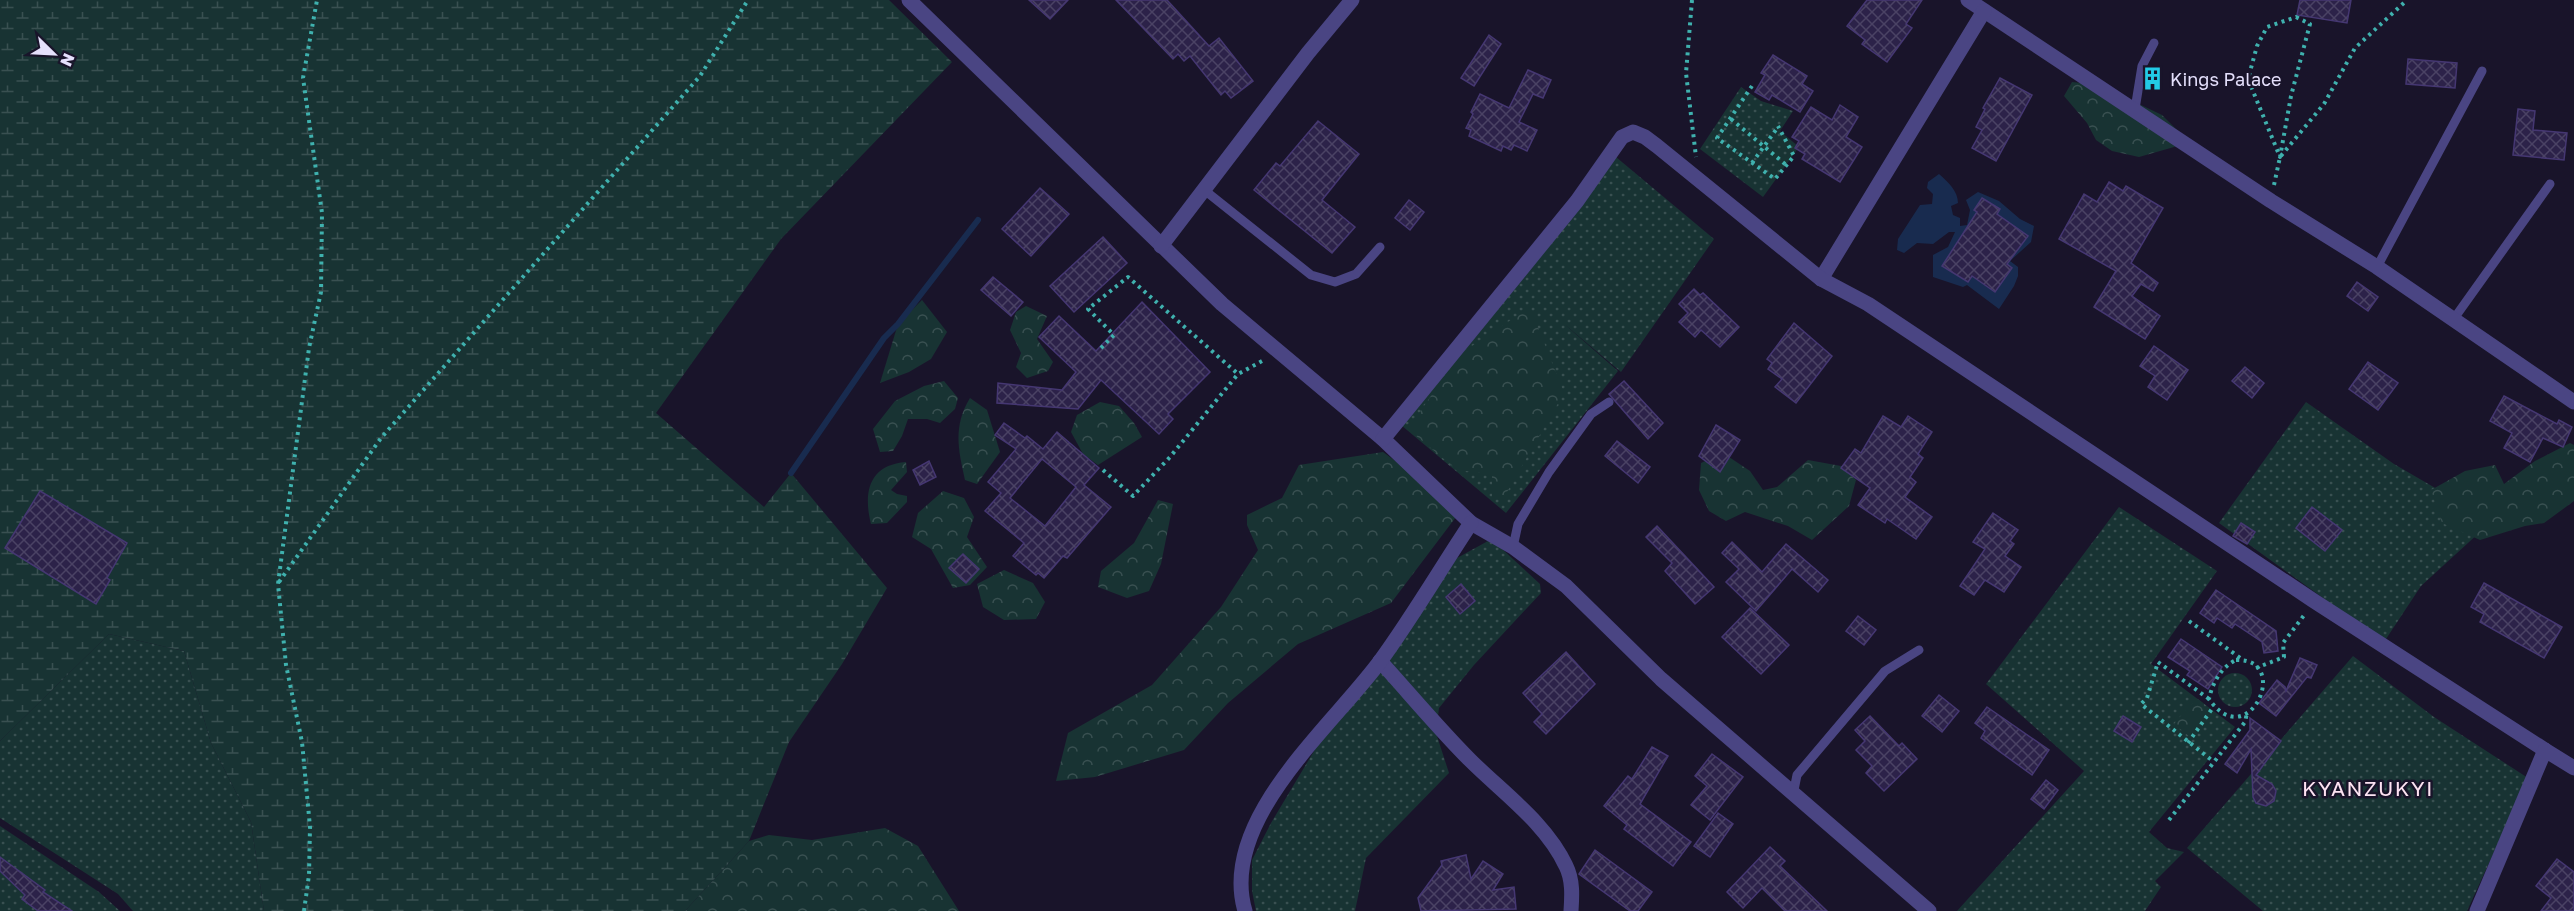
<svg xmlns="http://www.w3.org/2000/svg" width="2574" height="911" font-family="'Golos Text',sans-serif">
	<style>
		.green { fill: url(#green-dots) }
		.forest { fill: url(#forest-crowns) }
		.wetland { fill: url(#wetland-marsh) }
		.water { fill: #182b4f }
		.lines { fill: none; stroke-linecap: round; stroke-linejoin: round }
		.stream { stroke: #182b4f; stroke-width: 6 }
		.building { fill: url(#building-cross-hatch); stroke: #453772; stroke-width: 1.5; fill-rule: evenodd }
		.path { stroke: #3fb1ae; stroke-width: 4; stroke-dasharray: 3 4.5; stroke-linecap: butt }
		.lane { stroke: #4a4583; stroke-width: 9 }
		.street { stroke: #4a4583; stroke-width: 15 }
		.labels { text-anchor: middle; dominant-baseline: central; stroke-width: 5; stroke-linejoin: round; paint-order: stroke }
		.poi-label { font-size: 18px; fill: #e5e0fc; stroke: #19142a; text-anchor: start }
		.quarter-label { font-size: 21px; letter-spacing: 1.5px; fill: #fce2f1; stroke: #19142a }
	</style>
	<defs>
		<pattern id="green-dots" width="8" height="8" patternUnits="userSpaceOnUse" patternTransform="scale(1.5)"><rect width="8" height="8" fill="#183333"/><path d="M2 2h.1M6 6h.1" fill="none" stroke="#395051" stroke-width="1.8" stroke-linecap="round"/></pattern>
		<pattern id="forest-crowns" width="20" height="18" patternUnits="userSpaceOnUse" patternTransform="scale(1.5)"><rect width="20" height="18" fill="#183333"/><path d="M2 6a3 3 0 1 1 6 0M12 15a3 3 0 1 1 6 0" fill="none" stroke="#395051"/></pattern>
		<pattern id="wetland-marsh" width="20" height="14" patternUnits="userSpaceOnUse" patternTransform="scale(1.5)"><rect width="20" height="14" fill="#183333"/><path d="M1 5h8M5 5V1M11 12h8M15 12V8" fill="none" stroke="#395051"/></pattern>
		<pattern id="building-cross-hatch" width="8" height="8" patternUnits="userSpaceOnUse" patternTransform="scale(1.5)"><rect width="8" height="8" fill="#2c2249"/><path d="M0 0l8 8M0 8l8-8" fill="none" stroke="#4a4264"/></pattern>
	</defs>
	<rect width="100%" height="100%" fill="#19142a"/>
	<g class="green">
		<polygon points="1741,87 1761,101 1793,111 1780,131 1799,147 1763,197 1700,149"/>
		<polygon points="1616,157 1714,239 1621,372 1563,323 1618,371 1506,513 1401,425"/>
		<polygon points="2306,402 2394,464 2492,521 2421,586 2384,642 2219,523"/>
		<polygon points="2119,507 2217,571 2151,664 2235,727 2149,832 2167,848 2184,852 2155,881 2161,887 2145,911 1957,911 2084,771 1986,684"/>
		<polygon points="1488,541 1501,548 1540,584 1541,593 1474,665 1439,708 1436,733 1449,773 1366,858 1355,911 1256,911 1252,891 1252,860 1271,823 1320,741 1457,558"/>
		<polygon points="109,634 184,651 211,743 251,822 264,911 133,911 118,894 0,818 0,741"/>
		<polygon points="2353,656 2434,717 2528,778 2467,911 2263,911 2187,848"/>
		<circle cx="2235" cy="690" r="17"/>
		<polygon points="0,826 99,892 120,911 0,911"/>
	</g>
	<g class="forest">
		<polygon points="2072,82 2099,85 2162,115 2180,133 2181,145 2139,157 2112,151 2096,140 2087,123 2064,96"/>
		<polygon points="922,300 947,332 931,359 909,372 880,383 898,324"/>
		<polygon points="1026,306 1047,316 1037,339 1053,362 1048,371 1027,378 1016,367 1021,353 1010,330 1016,312"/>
		<polygon points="1530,307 1564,393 1503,499 1492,496 1492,474 1457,470 1408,429 1460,354"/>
		<polygon points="944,381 958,398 955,409 940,423 927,419 908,419 902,436 893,451 880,452 873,429 895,401 924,386"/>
		<path d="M970,398l17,12 13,42 -23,32 -12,-4c-7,-31 -12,-54 5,-82z"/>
		<polygon points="1100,402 1119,406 1134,423 1142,437 1098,465 1083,454 1071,432 1077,415"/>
		<polygon points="2570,443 2574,445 2574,501 2544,523 2525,526 2480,540 2442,523 2431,490 2465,471 2495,465 2504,484 2535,461"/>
		<polygon points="1383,452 1440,493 1456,517 1391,603 1298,644 1228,703 1184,750 1095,777 1056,781 1068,733 1152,685 1221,607 1258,550 1247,525 1247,515 1282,498 1299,465"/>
		<polygon points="1723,453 1750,471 1763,490 1777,487 1808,460 1841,466 1856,480 1849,506 1812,540 1788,526 1745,512 1726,521 1709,511 1699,490 1701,463"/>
		<path d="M906,462l1,10 -16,18 6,4 10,2v6l-20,21 -16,1c-8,-32 -2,-59 35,-62z"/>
		<polygon points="943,491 964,498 974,517 967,537 987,567 970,585 953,588 931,549 912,537 918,513"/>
		<polygon points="1158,500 1173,504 1161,564 1149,591 1127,598 1098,587 1101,571 1134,543"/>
		<polygon points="1004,570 1033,583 1045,602 1036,619 1004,620 983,607 977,584"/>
		<polygon points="2198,699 2203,703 2207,714 2190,737 2174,724 2188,707"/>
		<polygon points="885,828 918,846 959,911 685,911 749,841 769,835 812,840"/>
	</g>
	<polygon class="wetland" points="0,0 889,0 952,62 781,239 656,413 764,507 791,473 887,588 842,664 789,742 749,841 685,911 264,911 251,822 211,743 184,651 109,634 0,741"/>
	<path class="water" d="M1939,174c9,8 19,17 19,29l-7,3 2,9 7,3v8l7,-1 3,-15 -4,-10 12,-8 21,9 21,18 14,7 -3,16 -21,19 8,6v9l-4,10 -15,23 -32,-24 -4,2 -30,-10v-22l15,-8 7,-15h-6l-16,12 -16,-1 -13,10 -7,-3 1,-11 22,-34 12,-1 1,-10 -6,-6 1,-6z"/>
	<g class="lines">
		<polyline class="stream" points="791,473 884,338 898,324 978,220"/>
	</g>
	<g class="building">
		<polygon points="1029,0 1068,0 1050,19"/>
		<polygon points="1116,0 1167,0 1209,46 1219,38 1253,81 1231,98 1225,91 1221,95 1190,56 1184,61 1178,54 1173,59"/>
		<polygon points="1867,0 1922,0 1906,24 1912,28 1887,62 1862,44 1865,40 1847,26"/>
		<polygon points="2300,0 2351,0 2347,23 2297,15"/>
		<polygon points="1489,35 1501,44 1474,86 1461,78"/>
		<polygon points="1773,55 1807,76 1802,84 1813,91 1800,112 1772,95 1769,100 1755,92 1765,75 1761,73"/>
		<polygon points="2408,59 2457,63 2455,88 2406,84"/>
		<polygon points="1528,70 1551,80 1543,98 1533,94 1519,122 1537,130 1527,151 1514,145 1511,150 1503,146 1501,151 1469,136 1471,130 1466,128 1473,114 1471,112 1480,94 1509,108"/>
		<polygon points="2000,78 2032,95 1996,161 1972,148 1982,130 1976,127 1985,109 1983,108"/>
		<polygon points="1840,105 1858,117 1846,137 1862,147 1840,182 1802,159 1805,154 1795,148 1799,141 1792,137 1811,107 1832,120"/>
		<polygon points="2518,109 2535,111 2533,130 2567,133 2564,160 2513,155"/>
		<polygon points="1318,121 1359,154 1322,200 1355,227 1332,253 1254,190 1276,163 1280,166"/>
		<polygon points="2109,182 2123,191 2126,186 2163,208 2131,263 2158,283 2153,291 2141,284 2132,296 2160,316 2145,339 2094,307 2116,271 2059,239 2084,194 2097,202"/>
		<polygon points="1040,188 1069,214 1031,256 1002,229"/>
		<polygon points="1982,198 2000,209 1997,214 2028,236 2007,264 2012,268 1995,292 1972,276 1968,282 1942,266 1977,212 1974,210"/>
		<polygon points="1409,200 1424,212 1410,230 1395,218"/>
		<polygon points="1103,237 1127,263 1074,312 1050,286"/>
		<polygon points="993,277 1023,302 1011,316 981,290"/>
		<polygon points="2357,282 2378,297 2368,311 2347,296"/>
		<polygon points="1694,289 1700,295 1703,293 1739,327 1720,347 1701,330 1695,337 1679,322 1688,313 1679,304"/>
		<polygon points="1142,302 1210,372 1168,414 1173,419 1159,434 1101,380 1078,409 997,403 998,383 1062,390 1076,372 1039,337 1059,316 1096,351"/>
		<polygon points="1794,323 1832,356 1796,403 1775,387 1782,379 1768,369 1772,363 1767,359"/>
		<polygon points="2154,346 2188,370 2167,400 2148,387 2155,376 2140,366"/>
		<polygon points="2368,362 2398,383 2378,410 2349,389"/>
		<polygon points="2245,367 2264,383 2252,398 2232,381"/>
		<polygon points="1624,381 1663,423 1648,439 1609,394"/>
		<polygon points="2504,396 2557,424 2559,420 2572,427 2563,447 2543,438 2530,462 2504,448 2512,433 2490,421"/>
		<polygon points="1883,416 1901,427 1908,416 1932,432 1918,454 1923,458 1910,477 1916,482 1905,497 1932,517 1916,539 1887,519 1885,523 1858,505 1870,488 1841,468 1855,449 1861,453"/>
		<path d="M1004,423l21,15 2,-2 16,13 14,-17 42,36 -15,17 27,22 -44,51 -4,-2 -19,22 -6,-5 -2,2 -23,-19 11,-13 -39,-32 16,-18 -13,-11 28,-33 -21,-14zM1042,459l34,28 -31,39 -35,-28z"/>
		<polygon points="1716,425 1740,440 1720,472 1699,456"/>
		<polygon points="1617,441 1650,467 1638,483 1605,456"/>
		<polygon points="929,461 936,477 920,485 913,470"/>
		<polygon points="40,491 127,543 107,578 110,580 96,604 5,548"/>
		<polygon points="2312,507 2342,530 2325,551 2296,528"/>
		<polygon points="1993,513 2018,530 2010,541 2014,544 2005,556 2021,567 2004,592 1985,580 1974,595 1960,586 1985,549 1973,542"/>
		<polygon points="2241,523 2255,532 2247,544 2233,536"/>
		<polygon points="1657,526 1714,587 1695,604 1665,571 1672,563 1646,537"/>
		<polygon points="1732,542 1762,572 1786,544 1828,580 1818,592 1792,569 1756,611 1726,582 1739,569 1722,553"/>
		<polygon points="963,554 979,569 966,583 949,568"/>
		<polygon points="2484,583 2562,627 2544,658 2480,622 2484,614 2471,607"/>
		<polygon points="1461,584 1475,601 1460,614 1446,597"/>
		<polygon points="2216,590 2276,631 2278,651 2264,653 2262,642 2235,624 2232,628 2217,618 2214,623 2200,613"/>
		<polygon points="1750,608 1789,645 1761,674 1722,637"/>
		<polygon points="1858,616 1876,630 1864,645 1846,631"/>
		<polygon points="2181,639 2222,667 2208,689 2187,675 2190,671 2168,657"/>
		<polygon points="1566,652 1595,684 1546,734 1534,722 1542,714 1523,693"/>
		<polygon points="2300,658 2317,665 2311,678 2307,677 2276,716 2259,703 2277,680 2285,687 2286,691"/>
		<polygon points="1939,695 1959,711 1942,732 1922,716"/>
		<polygon points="1987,707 2049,750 2032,775 1981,738 1985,731 1975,723"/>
		<polygon points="1870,716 1899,746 1902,743 1917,759 1884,791 1866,773 1872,766 1856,750 1865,741 1855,730"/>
		<polygon points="2123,716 2141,727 2132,742 2114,731"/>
		<polygon points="2250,718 2281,741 2256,775 2272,784 2276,791 2274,801 2266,806 2256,803 2253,797 2251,749 2237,773 2225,764 2250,730"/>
		<polygon points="1652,747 1668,756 1640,804 1691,842 1673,866 1624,829 1627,825 1604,806 1628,776 1632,779"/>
		<polygon points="1712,754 1743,777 1710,820 1691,805 1707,786 1695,776"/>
		<polygon points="2046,780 2058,790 2044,809 2031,799"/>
		<polygon points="1718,813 1733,824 1710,857 1694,846"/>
		<polygon points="1770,847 1785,861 1780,866 1827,911 1785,911 1762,888 1743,908 1727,892"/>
		<polygon points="1595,850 1652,892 1638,911 1630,911 1579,874"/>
		<polygon points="1466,855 1471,879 1483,861 1503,874 1493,890 1514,887 1516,909 1421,911 1418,898 1442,865 1441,861"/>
		<polygon points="0,857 45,890 43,892 72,911 38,911 22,899 25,895 0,871"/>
		<polygon points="2557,859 2574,872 2574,911 2541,911 2551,898 2536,886"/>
	</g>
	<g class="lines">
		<g class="path">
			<polyline points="1692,0 1686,73 1696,157"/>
			<polygon points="2296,17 2310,24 2291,96 2280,157 2248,79 2257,46 2267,27"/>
			<polyline points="1752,86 1717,138 1775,179 1794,156 1778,126"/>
			<polyline points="1731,119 1785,164"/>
			<polyline points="1752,163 1778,127"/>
			<polyline points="2274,185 2280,157 2324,104 2355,48 2407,0"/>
			<polyline points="1101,348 1114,335 1088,309 1128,277 1238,374"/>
			<polyline points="1103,470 1133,496 1170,457 1238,374 1264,360"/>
			<polyline points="279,582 381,438 700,76 748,0"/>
			<polyline points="2189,621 2243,660"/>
			<path d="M2236,660c57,-2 12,96 -27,39 3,-15 12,-32 27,-39z"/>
			<polyline points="2256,668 2284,657 2283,643 2305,614"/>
			<polyline points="2209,699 2158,662 2147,698 2141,704 2214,762"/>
			<polyline points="2188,743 2214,706"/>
			<polyline points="2169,820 2245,722 2247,713"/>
			<polyline points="304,911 309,875 310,827 302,742 286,665 278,584 309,348 321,292 322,213 303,78 317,0"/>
		</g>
		<g class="lane">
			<polyline points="2135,109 2142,66 2154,43"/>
			<polyline points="1203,189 1311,275 1335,282 1356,274 1380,247"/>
			<polyline points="2377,267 2482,71"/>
			<polyline points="2453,320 2550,184"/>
			<polyline points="1513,547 1518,524 1549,472 1591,414 1609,402"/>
			<polyline points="1793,795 1797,775 1885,671 1919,650"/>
		</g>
		<g class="street">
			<polyline points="909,0 1222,304 1383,439 1471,523 1513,547 1566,586 1661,679 1929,911"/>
			<polyline points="1968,0 2271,201 2377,267 2574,402"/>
			<polyline points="1161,246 1308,53 1352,0"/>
			<polyline points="1821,279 1984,11"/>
			<polyline points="1383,439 1577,201 1622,137 1633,132 1645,137 1657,146 1821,279 1868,304 2314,601 2545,750"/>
			<path d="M1380,661c30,33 59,68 90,99 33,33 76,63 96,106 7,14 6,30 5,45"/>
			<path d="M1245,911c-27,-91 88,-185 136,-251 32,-44 60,-92 90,-137"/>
			<polyline points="2477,911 2545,750 2574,768"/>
		</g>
	</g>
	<defs>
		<symbol id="building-bare" viewBox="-9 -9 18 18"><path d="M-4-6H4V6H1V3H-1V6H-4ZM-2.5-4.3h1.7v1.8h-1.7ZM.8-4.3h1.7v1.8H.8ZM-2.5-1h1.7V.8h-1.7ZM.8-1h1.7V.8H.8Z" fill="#22cbe6" stroke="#19142a" stroke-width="2.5" paint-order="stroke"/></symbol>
	</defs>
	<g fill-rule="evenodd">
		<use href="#building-bare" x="2136" y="62" width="33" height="33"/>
	</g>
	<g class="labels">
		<g class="poi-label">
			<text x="2170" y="79">Kings Palace</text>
		</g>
		<g class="quarter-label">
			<text x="2368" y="788">KYANZUKYI</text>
		</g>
	</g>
	<g transform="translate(54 54) rotate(114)" stroke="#19142a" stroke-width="4.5" paint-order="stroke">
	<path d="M0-4.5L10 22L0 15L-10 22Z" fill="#e5e0fc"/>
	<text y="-9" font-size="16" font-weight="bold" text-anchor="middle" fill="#e5e0fc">N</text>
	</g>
</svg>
